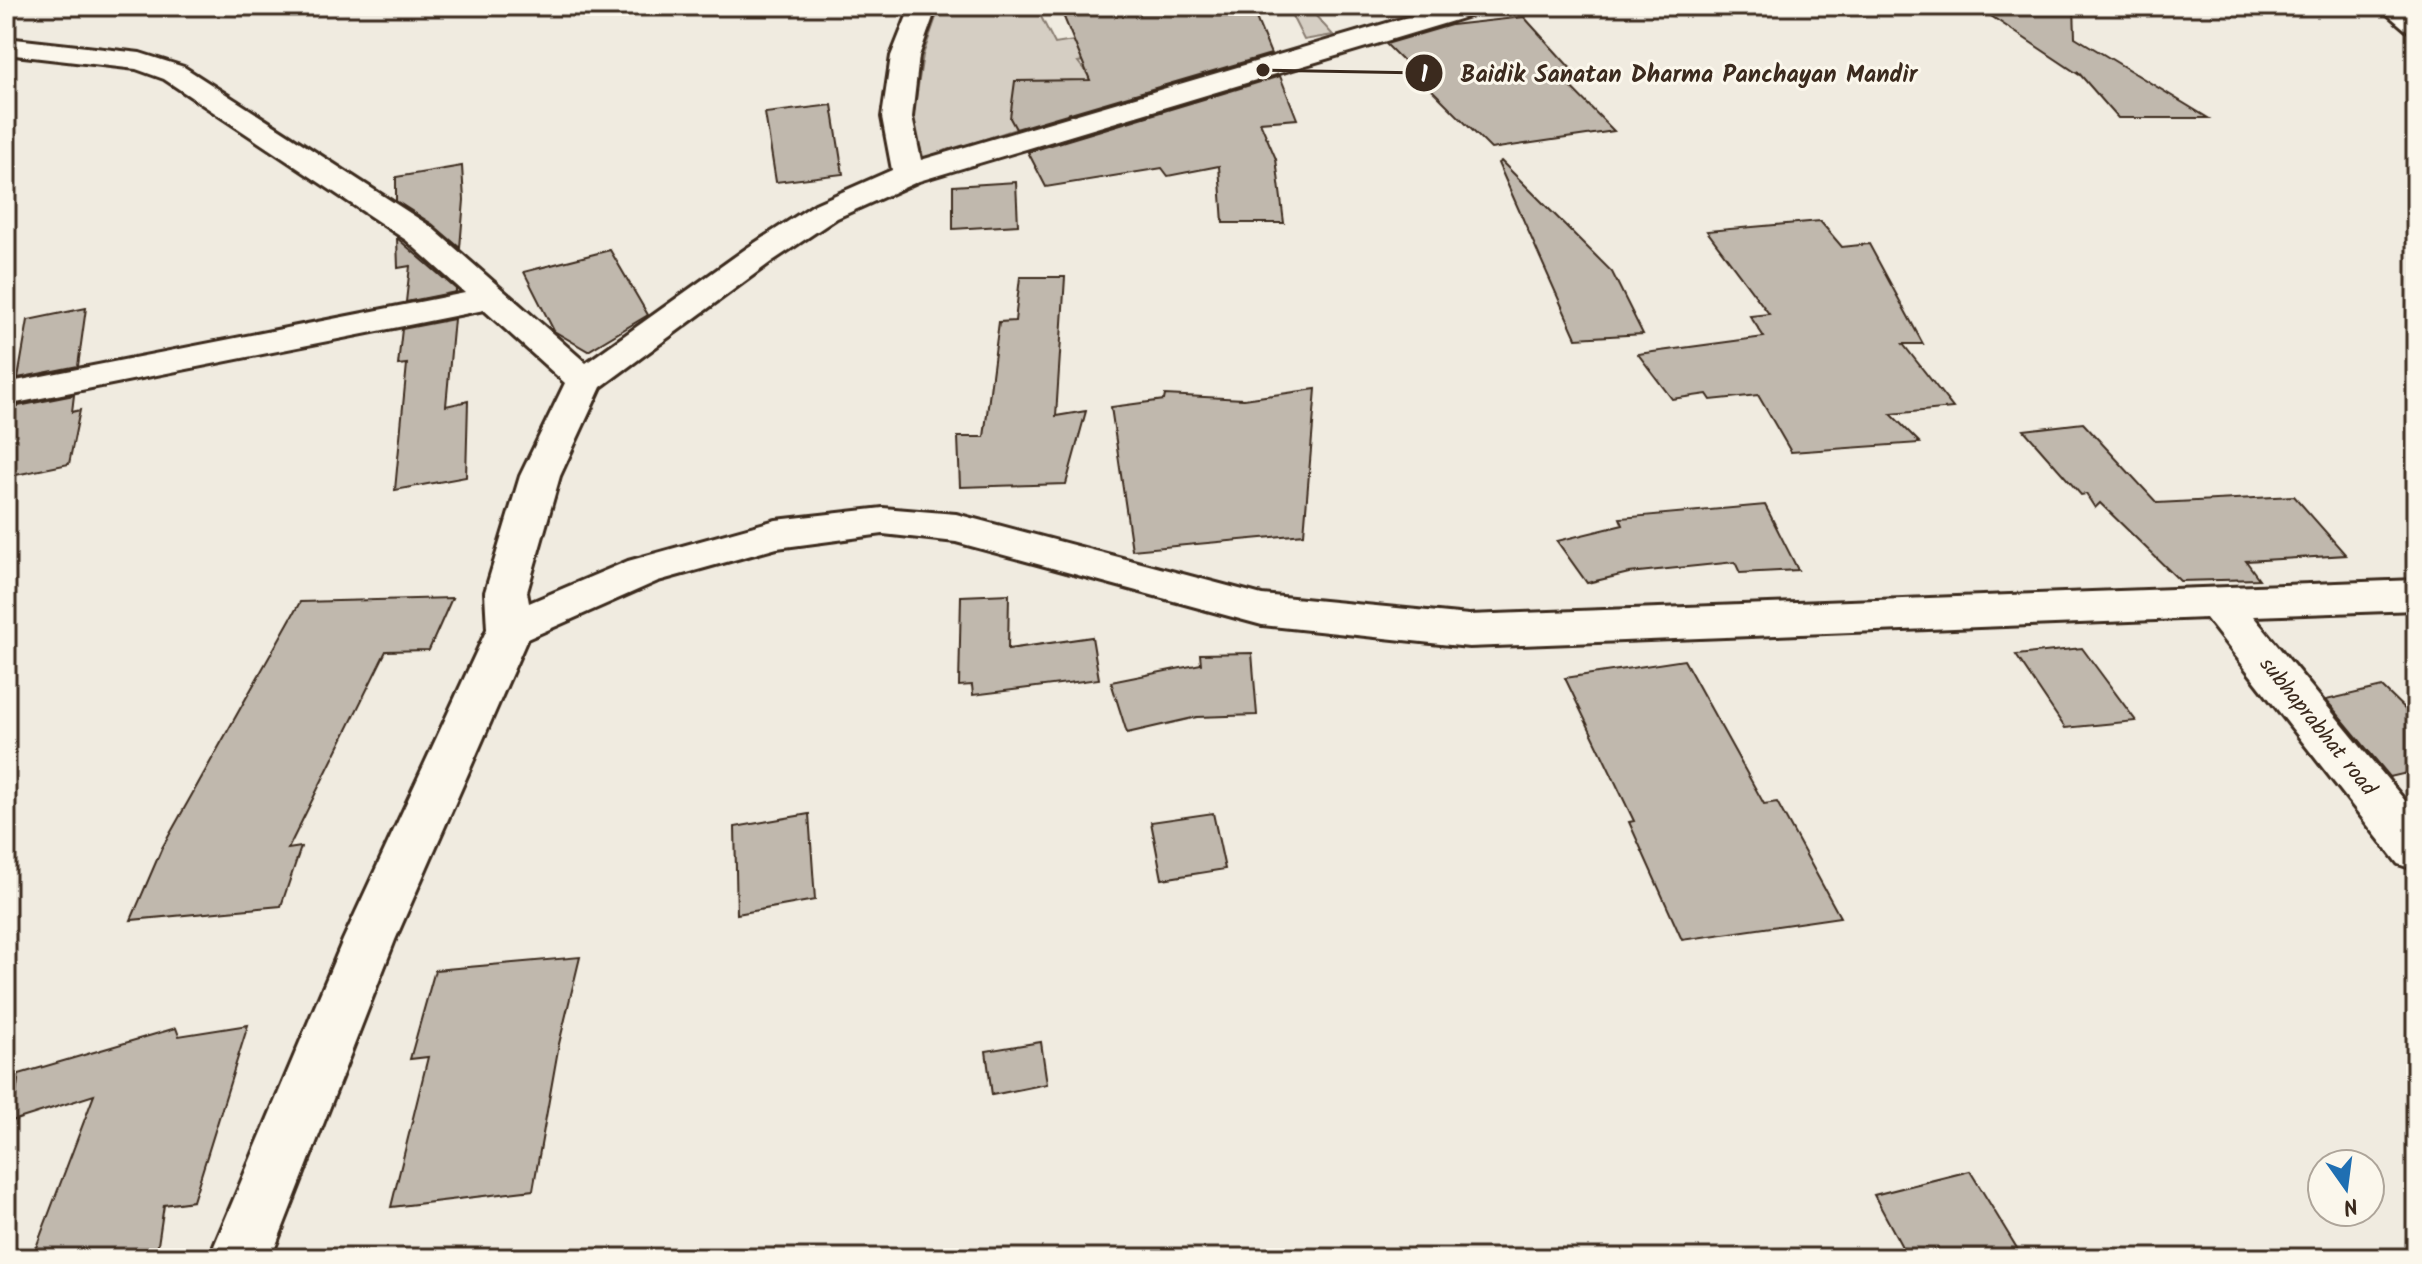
<svg xmlns="http://www.w3.org/2000/svg" width="2422" height="1264" font-family="Kalam,sans-serif">
	<style>
		.green { fill: #d5cec3; stroke: #887c70; stroke-width: 2 }
		.building { fill: #c0b8ad; stroke: #3b2a1e; stroke-width: 2 }
		.lines { fill: none; stroke-linecap: round; stroke-linejoin: round }
		.street-casing { stroke: #3b2a1e; stroke-width: 6 }
		.street { fill: #fbf7ec; fill-rule: evenodd }
		.labels { text-anchor: middle; dominant-baseline: central; stroke-width: 6; stroke-linejoin: round; paint-order: stroke }
		.street-label { font-size: 22px; fill: #3b2a1e; stroke: #fbf7ec }
		.leader { fill: none; stroke: #3b2a1e; stroke-width: 3 }
		.callout-dot { fill: #3b2a1e; stroke: #fbf7ec; stroke-width: 3 }
		.mark-label { font-size: 24px; text-anchor: middle; font-weight: bold; fill: #fff }
		.callout-label { font-size: 24px; text-anchor: middle; font-weight: bold; fill: #3b2a1e; stroke: #fbf7ec; stroke-width: 6; stroke-linejoin: round; paint-order: stroke }
	</style>
	<rect width="100%" height="100%" fill="#f0ebe0"/>
	<filter id="ink" filterUnits="userSpaceOnUse"><feTurbulence type="fractalNoise" baseFrequency=".0125" numOctaves="2"/><feDisplacementMap in="SourceGraphic" scale="16" xChannelSelector="R" yChannelSelector="G"/><feConvolveMatrix kernelMatrix="1 2 1 2 8 2 1 2 1" color-interpolation-filters="sRGB"/></filter>
	<g filter="url(#ink)">
		<g class="green">
			<polygon points="940,6 1053,6 1037,9 1055,44 1211,19 1154,47 1078,62 1107,99 924,159 912,123 923,55"/>
			<polygon points="1287,6 1307,6 1333,35 1304,40"/>
		</g>
		<g class="building">
			<polygon points="1102,6 1214,6 1217,16 1254,13 1271,54 1016,129 1010,118 1015,81 1090,80 1061,10"/>
			<polygon points="1976,6 2074,6 2075,37 2208,118 2118,118 2077,71 2078,74"/>
			<polygon points="1524,17 1573,71 1557,73 1614,131 1491,149 1386,44 1451,25"/>
			<polygon points="1280,76 1297,119 1260,122 1276,159 1284,223 1223,223 1219,166 1168,176 1162,168 1046,187 1028,152"/>
			<polygon points="832,105 843,174 776,182 765,113"/>
			<polygon points="1501,161 1612,272 1643,334 1576,338 1498,163"/>
			<polygon points="462,166 464,200 460,248 432,224 396,201 396,177"/>
			<polygon points="1016,182 1018,225 953,229 953,186"/>
			<polygon points="1820,221 1842,247 1869,244 1923,344 1903,344 1953,408 1891,414 1920,443 1791,452 1758,395 1711,400 1707,394 1672,399 1638,354 1764,337 1750,316 1769,314 1707,231"/>
			<polygon points="397,238 456,289 456,292 406,302 410,266 398,268"/>
			<polygon points="610,250 648,315 588,351 554,331 524,272"/>
			<polygon points="1020,277 1065,277 1056,416 1086,411 1066,484 960,487 958,437 984,437 999,322 1015,321"/>
			<polygon points="86,308 78,366 18,378 28,320"/>
			<polygon points="454,319 446,406 468,401 466,477 395,490 407,364 398,365 402,329"/>
			<polygon points="1316,389 1304,534 1132,550 1111,407 1164,400 1165,395 1244,399"/>
			<polygon points="74,395 72,412 80,410 69,464 6,477 6,425 10,424 13,407"/>
			<polygon points="2083,423 2157,503 2294,496 2346,555 2246,561 2259,579 2180,581 2100,503 2095,508 2086,494 2081,495 2024,430"/>
			<polygon points="1765,505 1798,570 1740,573 1735,562 1629,573 1587,583 1557,541 1623,525 1620,518"/>
			<polygon points="1009,594 1008,649 1092,637 1099,679 973,695 972,685 959,686 961,596"/>
			<polygon points="452,598 429,650 386,651 288,849 301,847 281,906 131,920 162,848 300,602"/>
			<polygon points="2082,648 2136,721 2065,728 2016,655"/>
			<polygon points="1252,653 1257,715 1197,717 1127,733 1111,682 1201,664 1200,654"/>
			<polygon points="1684,660 1764,804 1777,802 1840,917 1682,940 1629,822 1634,821 1565,678"/>
			<polygon points="2382,687 2416,720 2416,771 2390,777 2326,700"/>
			<polygon points="1213,813 1225,869 1162,879 1151,822"/>
			<polygon points="809,814 815,900 737,914 735,827"/>
			<polygon points="580,957 559,1044 533,1190 391,1207 428,1057 410,1059 435,970"/>
			<polygon points="248,1025 193,1201 164,1205 156,1258 32,1258 94,1095 12,1121 19,1074 176,1028 179,1036"/>
			<polygon points="1041,1042 1047,1084 992,1095 986,1051"/>
			<polygon points="1970,1171 2023,1258 1908,1258 1874,1195"/>
		</g>
		<g class="lines">
			<defs>
				<g id="street">
					<polygon points="911,6 937,6 919,56 912,117 921,160 1445,6 1487,6 1483,12 919,181 837,218 771,262 601,387 560,476 527,592 529,603 628,561 776,520 883,508 956,514 1262,595 1469,615 2416,580 2416,610 2253,616 2416,814 2416,870 2398,864 2206,618 1469,647 1262,625 956,542 883,534 777,548 658,581 527,639 395,940 271,1258 209,1258 343,940 487,629 485,592 520,476 565,383 484,310 6,405 6,383 465,293 406,240 164,79 136,69 6,54 6,38 140,53 184,67 430,226 586,363 747,248 815,204 892,170 882,117 891,56"/>
					<polygon points="2378,6 2408,6 2416,11 2416,32 2406,30"/>
				</g>
			</defs>
			<use href="#street" class="street-casing"/>
			<use href="#street" class="street"/>
		</g>
	</g>
	<g class="labels">
		<g class="street-label">
			<text transform="translate(2317 727) rotate(51)">subhaprabhat road</text>
		</g>
	</g>
	<path class="leader" d="M1263 70L1424 73"/>
	<g class="callout-dot">
		<circle cx="1263" cy="70" r="8"/>
		<circle cx="1424" cy="73" r="20"/>
	</g>
	<g class="mark-label">
		<text x="1424" y="82">1</text>
	</g>
	<g class="callout-label">
		<text x="1689" y="82">Baidik Sanatan Dharma Panchayan Mandir</text>
	</g>
	<rect width="2422" height="1264" fill="none" stroke="#fbf7ec" stroke-width="32"/>
	<rect x="16" y="16" width="2390" height="1232" fill="none" stroke="#3b2a1e" stroke-width="3" filter="url(#ink)"/>
	<g transform="translate(2346 1188) rotate(166)"><circle r="38" fill="#fbf7ec" stroke="#aea59a" stroke-width="2"/>
	<path d="M0-6L14 30L0 20L-14 30Z" fill="#1f6fb2"/>
	<text y="-12" font-size="22" font-weight="bold" text-anchor="middle" fill="#3b2a1e">N</text>
	</g>
</svg>
